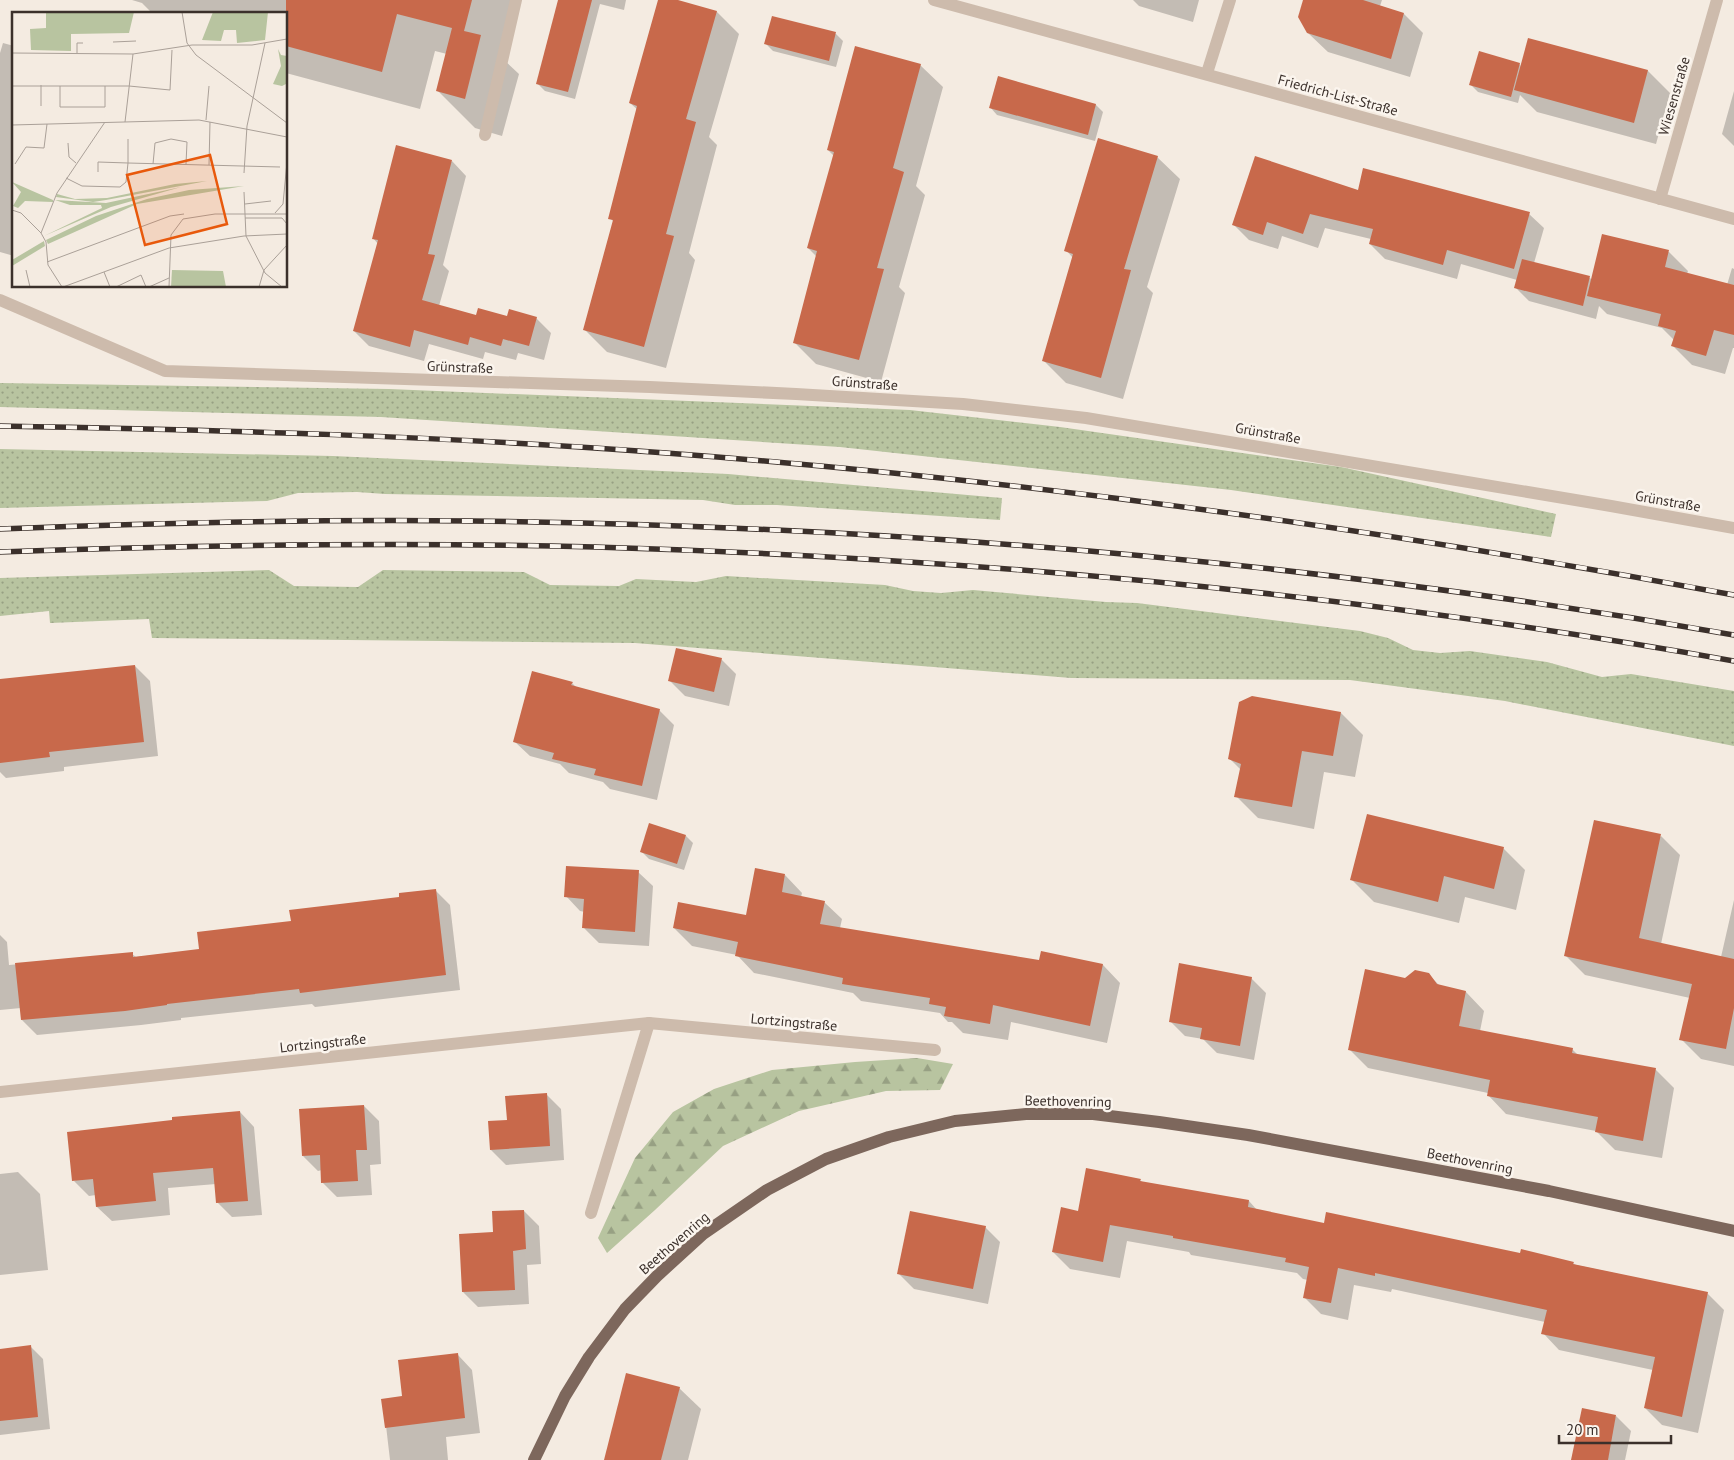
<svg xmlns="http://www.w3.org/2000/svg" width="1734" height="1460" font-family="'PT Sans',sans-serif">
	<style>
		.grass { fill: url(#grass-dots) }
		.forest { fill: url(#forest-firs) }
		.shadow { fill: #0003 }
		.building { fill: #c8694b }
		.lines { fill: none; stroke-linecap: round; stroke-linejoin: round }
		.minor { stroke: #cdbbac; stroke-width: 12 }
		.major { stroke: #7d675c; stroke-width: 12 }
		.rail-casing { stroke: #3b302b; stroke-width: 5.5 }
		.rail { stroke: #fbf5ee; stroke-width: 4; stroke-dasharray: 11; stroke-linecap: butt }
		.labels { text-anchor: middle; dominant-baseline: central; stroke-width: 5; stroke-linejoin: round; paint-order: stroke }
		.street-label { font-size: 14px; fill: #3b302b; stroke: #fbf5ee }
		.inset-road { fill: none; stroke: #aaa098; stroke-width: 1 }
		.view { fill: #e8590c; fill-opacity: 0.15; stroke: #e8590c; stroke-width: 2.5 }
		.inset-edge { fill: none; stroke: #3b302b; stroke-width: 2.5 }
	</style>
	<defs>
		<pattern id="grass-dots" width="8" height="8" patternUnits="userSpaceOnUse" patternTransform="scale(1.25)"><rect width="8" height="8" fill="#b8c4a0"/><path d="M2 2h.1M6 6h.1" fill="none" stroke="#97a083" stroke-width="1.8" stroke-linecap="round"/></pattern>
		<pattern id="forest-firs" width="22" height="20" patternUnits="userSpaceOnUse" patternTransform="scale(1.25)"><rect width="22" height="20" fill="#b8c4a0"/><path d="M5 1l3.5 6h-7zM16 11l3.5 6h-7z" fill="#97a083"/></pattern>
	</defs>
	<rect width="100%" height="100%" fill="#f4ebe1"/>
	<g class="grass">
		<polygon points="0,383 389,389 910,410 1060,427 1341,467 1556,514 1551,537 1231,490 840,447 381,417 0,407"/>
		<polygon points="0,449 333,456 728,474 1002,498 1000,520 777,505 735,505 703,500 385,494 357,492 298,493 267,501 0,508"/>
		<polygon points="269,570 294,586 358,587 383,570 524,572 550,585 619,586 636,579 696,582 726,576 885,585 913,591 941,593 973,590 1106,602 1137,603 1360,631 1388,638 1413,650 1440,653 1470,651 1547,662 1602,677 1631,674 1734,691 1734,746 1505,701 1350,680 1071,678 635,643 152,638 149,619 50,623 49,611 0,616 0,578"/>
	</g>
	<polygon class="forest" points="917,1058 953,1064 940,1090 886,1091 799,1111 723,1146 655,1210 607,1253 598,1238 635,1158 673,1112 714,1089 772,1070 855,1062"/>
	<g class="shadow">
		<polygon points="132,0 520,0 504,60 519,74 502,136 475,128 437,90 447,54 435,51 420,109 286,73 286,14 153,14 142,3"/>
		<polygon points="559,0 626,0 624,10 600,4 575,99 545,91 538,84"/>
		<polygon points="659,0 673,0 717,12 739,34 709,137 717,145 689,253 695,260 666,368 607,352 585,330 614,222 610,218 638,110 630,103"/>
		<polygon points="1133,0 1199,0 1193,22 1139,6"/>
		<polygon points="1305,0 1382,0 1380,6 1404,14 1423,33 1410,77 1328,52 1308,33"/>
		<polygon points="773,17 836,34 843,41 836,67 773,51 766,44"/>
		<polygon points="1529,39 1648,71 1670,93 1656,144 1537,112 1520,95 1518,103 1478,92 1470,84 1519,64 1522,67"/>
		<polygon points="3,43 14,46 14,256 0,252 0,53"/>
		<polygon points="920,65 943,87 916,186 925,195 899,287 905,293 881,382 816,364 794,342 817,257 808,248 834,156 828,150"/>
		<polygon points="998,77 1096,105 1103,112 1095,141 997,115 990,107"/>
		<polygon points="1734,91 1734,146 1722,134"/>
		<polygon points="1157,157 1180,179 1147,287 1153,293 1123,399 1066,383 1044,361 1073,258 1066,250"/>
		<polygon points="452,161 466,176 443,265 449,271 439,306 477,317 536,318 551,333 544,360 518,353 516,360 485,352 483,359 429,344 424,361 369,346 354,331 378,244 373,238"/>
		<polygon points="1358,191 1529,214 1544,228 1534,263 1590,278 1592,280 1603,235 1669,252 1688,271 1687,274 1727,285 1732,268 1734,269 1734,348 1733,348 1725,374 1692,365 1673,346 1674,340 1662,328 1607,314 1599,306 1596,319 1529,301 1515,287 1517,280 1461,264 1457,279 1385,259 1370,244 1371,239 1325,228 1318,248 1282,236 1278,249 1249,240 1234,225"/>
		<polygon points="721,659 736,674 729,706 685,696 670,681"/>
		<polygon points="135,666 150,681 158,756 64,767 64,771 6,778 0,772 0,681"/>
		<polygon points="572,683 577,688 659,710 674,725 657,800 610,789 603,782 569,773 560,764 530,756 515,742"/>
		<polygon points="1341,713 1363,735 1355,777 1324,772 1314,829 1258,818 1236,796 1241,770 1229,758"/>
		<polygon points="686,836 693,843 684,870 649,859 642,852"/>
		<polygon points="1661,836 1680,855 1661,944 1721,957 1734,900 1734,1066 1701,1059 1681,1039 1690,998 1585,975 1565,955"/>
		<polygon points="1503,848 1525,870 1516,910 1465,897 1459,923 1374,902 1352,880"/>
		<polygon points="638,872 653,886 649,946 599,943 584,928 585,912 580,911 566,896"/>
		<polygon points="785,875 802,893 801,897 824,902 842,919 840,928 1040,962 1042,952 1103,965 1120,983 1107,1043 1011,1022 1008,1040 963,1033 952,1022 948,1022 940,1013 861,1001 853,993 754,973 737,955 692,946 674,928 747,916"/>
		<polygon points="436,891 450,905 460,990 315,1007 312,1004 181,1018 181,1020 141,1025 37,1035 22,1020 21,1008 0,1010 0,935 7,942 9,965 132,954 136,957 201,950 292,923"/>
		<polygon points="1428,974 1441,987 1466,992 1484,1011 1480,1031 1572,1049 1578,1055 1655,1069 1674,1088 1662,1158 1615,1150 1596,1131 1506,1114 1488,1095 1488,1093 1368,1068 1349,1049 1405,979"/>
		<polygon points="1251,978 1266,993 1254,1060 1217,1053 1203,1039 1185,1036 1170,1021"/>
		<polygon points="546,1094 561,1109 564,1160 506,1165 491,1150 508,1121"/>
		<polygon points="364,1106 379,1121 381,1164 370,1165 372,1195 337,1197 322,1182 322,1170 318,1171 303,1156"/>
		<polygon points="240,1112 254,1127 262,1215 232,1217 217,1202 216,1184 168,1188 170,1215 112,1221 97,1207 96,1195 89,1196 74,1181"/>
		<polygon points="18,1172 40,1194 48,1270 0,1275 0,1174"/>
		<polygon points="1140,1180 1143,1183 1249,1201 1257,1210 1325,1224 1573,1263 1576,1265 1707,1293 1724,1310 1698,1433 1662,1425 1645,1408 1653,1370 1559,1350 1543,1333 1545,1322 1392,1289 1391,1292 1354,1285 1348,1320 1321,1314 1304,1297 1308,1280 1303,1279 1297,1273 1191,1255 1189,1252 1127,1241 1120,1278 1070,1269 1053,1252 1079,1212"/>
		<polygon points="524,1211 539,1226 541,1264 527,1265 529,1304 478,1307 463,1292 495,1233"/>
		<polygon points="985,1227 1000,1242 988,1304 914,1289 899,1274"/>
		<polygon points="31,1347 43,1359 50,1429 0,1435 0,1350"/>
		<polygon points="458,1355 472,1370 480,1433 446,1437 448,1460 390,1460 383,1400 403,1397"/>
		<polygon points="679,1388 701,1409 688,1460 605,1460"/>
		<polygon points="1616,1416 1631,1431 1625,1460 1573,1460"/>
	</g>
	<g class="building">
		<polygon points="286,0 472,0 464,31 481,35 465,99 436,91 452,28 397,14 382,72 286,46"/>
		<polygon points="558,0 592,0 568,92 536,84"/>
		<polygon points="658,0 678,0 717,11 686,119 696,122 666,234 674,236 644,347 583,330 613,220 608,219 637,106 629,103"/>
		<polygon points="1303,0 1363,0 1404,13 1391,59 1307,33 1298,17"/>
		<polygon points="772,16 836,32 829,61 764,44"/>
		<polygon points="1528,38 1648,70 1634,123 1514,90"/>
		<polygon points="855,46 921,64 893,168 904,172 877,268 884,269 859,360 793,343 817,251 807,248 834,152 827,150"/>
		<polygon points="1479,51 1520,63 1511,97 1469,85"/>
		<polygon points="998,76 1096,104 1088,135 989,108"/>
		<polygon points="1098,138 1158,156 1124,269 1131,270 1101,378 1042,361 1073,254 1064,251"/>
		<polygon points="396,145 452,160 428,254 435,255 422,300 476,315 478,308 507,316 509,309 537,317 529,346 503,339 501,346 470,337 468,345 414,330 410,347 353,331 378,240 372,239"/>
		<polygon points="1255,156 1358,190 1363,168 1530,212 1514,269 1447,250 1443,265 1369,244 1373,229 1310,214 1303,234 1267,222 1263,235 1232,225"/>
		<polygon points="1602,234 1669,250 1665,267 1734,285 1734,335 1714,330 1706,356 1671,346 1676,331 1658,326 1661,314 1587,296"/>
		<polygon points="1522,259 1590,276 1583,306 1514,288"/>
		<polygon points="676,648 722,658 714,692 668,681"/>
		<polygon points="135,665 144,742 49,752 50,757 0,763 0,679"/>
		<polygon points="532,671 573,682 571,685 660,709 642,786 594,775 596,769 552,759 554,753 513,742"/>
		<polygon points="1252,696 1341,712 1333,756 1302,751 1292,807 1234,797 1241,764 1228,759 1239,702"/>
		<polygon points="1367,814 1504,847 1494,889 1444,876 1438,902 1350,880"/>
		<polygon points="1594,820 1661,834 1639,938 1734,959 1734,1008 1726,1049 1679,1040 1692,984 1564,956"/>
		<polygon points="649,823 686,835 677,864 640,852"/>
		<polygon points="566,866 639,870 635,932 582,928 584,899 564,897"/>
		<polygon points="755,868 785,874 782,892 825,901 820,924 1039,960 1041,951 1103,964 1090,1026 993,1005 990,1024 944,1016 946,1007 929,1004 930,998 842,984 843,978 735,956 738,942 673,928 678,902 746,915"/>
		<polygon points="436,889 446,975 300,993 299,989 167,1004 167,1005 125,1011 21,1020 15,963 133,952 133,957 199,949 197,932 291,921 289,910 399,897 399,893"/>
		<polygon points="1179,963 1252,977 1240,1046 1200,1039 1202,1028 1169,1022"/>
		<polygon points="1365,969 1405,978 1415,970 1429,973 1437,984 1466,991 1459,1026 1573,1048 1572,1053 1656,1068 1643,1141 1595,1132 1598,1117 1487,1096 1490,1080 1348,1050"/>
		<polygon points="547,1093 550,1146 490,1150 488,1121 507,1120 505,1096"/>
		<polygon points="364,1105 367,1150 356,1150 358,1181 321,1183 320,1155 302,1156 299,1109"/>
		<polygon points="240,1111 248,1201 216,1203 213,1168 153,1173 156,1201 96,1207 93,1179 72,1181 67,1132 172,1120 172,1117"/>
		<polygon points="1086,1168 1141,1179 1140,1181 1249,1200 1248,1207 1324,1223 1326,1212 1520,1253 1521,1249 1574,1262 1573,1264 1708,1292 1682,1417 1644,1408 1655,1357 1541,1334 1547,1310 1375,1273 1375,1276 1338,1268 1331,1303 1303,1298 1309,1267 1285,1262 1286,1258 1173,1238 1173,1236 1110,1225 1103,1262 1052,1252 1061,1207 1078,1211"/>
		<polygon points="524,1210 526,1249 513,1251 515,1290 462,1292 459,1234 493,1232 492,1211"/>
		<polygon points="910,1211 986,1226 973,1289 897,1274"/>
		<polygon points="31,1345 38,1417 0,1421 0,1349"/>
		<polygon points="458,1353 465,1418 385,1428 381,1399 402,1396 398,1360"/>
		<polygon points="626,1373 680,1387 661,1460 604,1460"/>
		<polygon points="1582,1408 1616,1415 1608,1460 1571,1460"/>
	</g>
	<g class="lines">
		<g class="minor">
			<polyline points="934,0 1734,219"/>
			<polyline points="1207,73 1230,0"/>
			<polyline points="485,135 516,0"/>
			<polyline points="1660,199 1717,0"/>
			<polyline points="0,300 165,371 650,387 796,394 963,404 1086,418 1611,506 1734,528"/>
			<polyline points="0,1092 649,1023 935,1050"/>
			<polyline points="591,1213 649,1023"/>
		</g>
		<polyline class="major" points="534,1460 565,1396 589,1357 625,1309 657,1276 703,1234 767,1190 826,1159 889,1137 955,1121 1026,1114 1093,1114 1159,1122 1248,1135 1549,1191 1734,1231"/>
		<defs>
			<g id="rail">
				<path d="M0,426c222,4 444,10 666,27 359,27 714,76 1068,142"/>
				<path d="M0,529c157,-6 315,-10 472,-8 423,5 846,41 1262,114"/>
				<path d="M0,552c198,-7 396,-10 595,-5 381,11 763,47 1139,114"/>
			</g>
		</defs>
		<use href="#rail" class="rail-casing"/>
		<use href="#rail" class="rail"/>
	</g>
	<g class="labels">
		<g class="street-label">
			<text transform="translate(1338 95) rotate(15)">Friedrich-List-Straße</text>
			<text transform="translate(1674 96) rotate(-74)">Wiesenstraße</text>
			<text transform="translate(460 367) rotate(2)">Grünstraße</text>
			<text transform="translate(865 383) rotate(4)">Grünstraße</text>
			<text transform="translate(1268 433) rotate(10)">Grünstraße</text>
			<text transform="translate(1668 501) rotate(10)">Grünstraße</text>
			<text transform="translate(794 1022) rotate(5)">Lortzingstraße</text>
			<text transform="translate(323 1043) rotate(-6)">Lortzingstraße</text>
			<text transform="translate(1068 1101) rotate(1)">Beethovenring</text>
			<text transform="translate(1470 1161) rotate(11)">Beethovenring</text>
			<text transform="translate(674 1243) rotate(-41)">Beethovenring</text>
		</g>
	</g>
	<g transform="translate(12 12)">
		<rect width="275" height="275" fill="#f4ebe1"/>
		<path d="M34,0h88l-5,21 -58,1v17l-40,-1 -1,-21 16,-1zM266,37l3,6 6,1 -1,28 -4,2 -9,-2 8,-18zM195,169l-101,19 -13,2 -37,-5 1,-3 18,5 32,-1 68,-14zM0,170l41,18v2l-28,-1 -7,7 -5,-2 8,-14zM232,174l-107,18 -89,40 -2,-4 50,-24 51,-17 42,-9zM169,175l-70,20 -67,29 58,-28 -1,-3h-31l-15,-5 51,3zM32,229l1,5 -33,20v-6z" fill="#b8c4a0"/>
		<path d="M160,258l51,1 3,16h-55z" fill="#b8c4a0"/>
		<path d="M201,0h55l-3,28 -28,3 -1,-13h-12l-3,11 -19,-1z" fill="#b8c4a0"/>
		<path class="inset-road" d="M170,0l5,31 9,12 91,68M101,30l23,-1M0,41l121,1 59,-9h60l35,-6M65,41v-10h6M29,73v21M0,74h117l41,4 2,-40M48,74v21h45v-21M194,108l3,-34M113,110l8,-68M0,113l187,-5 88,17M56,131l1,14 7,6M3,152l11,-17 18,1 3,-24M141,152l2,-21 16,-4 16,3 -1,22M197,153l1,-43M86,160v-10l30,1v-24M232,161l3,-47 18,-83M54,166l16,8 38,1 6,-5 2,-19 152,4M232,180l2,44 19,37 17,14M233,192l26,-3M0,198l9,3 20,20 5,9 2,23 14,22M263,201l8,-9 4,-42M233,206h37l5,6M29,221l16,-40 48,-71M35,250l123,-46 14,-2M14,258l4,17M92,260l6,15M51,275l106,-39 75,-12 43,-2M104,275l25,-12 5,12M137,275l20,-9M157,275l2,-52 12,-16 32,-5h72M247,275l5,-17 23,-25"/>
		<path class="view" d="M198,143l17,69 -82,21 -18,-70z"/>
		<rect width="275" height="275" class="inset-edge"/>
	</g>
	<path d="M1559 1435v8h112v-8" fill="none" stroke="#3b302b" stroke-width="2.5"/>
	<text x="1566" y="1435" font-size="15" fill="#3b302b" stroke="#fbf5ee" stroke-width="4" paint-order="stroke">20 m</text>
</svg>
